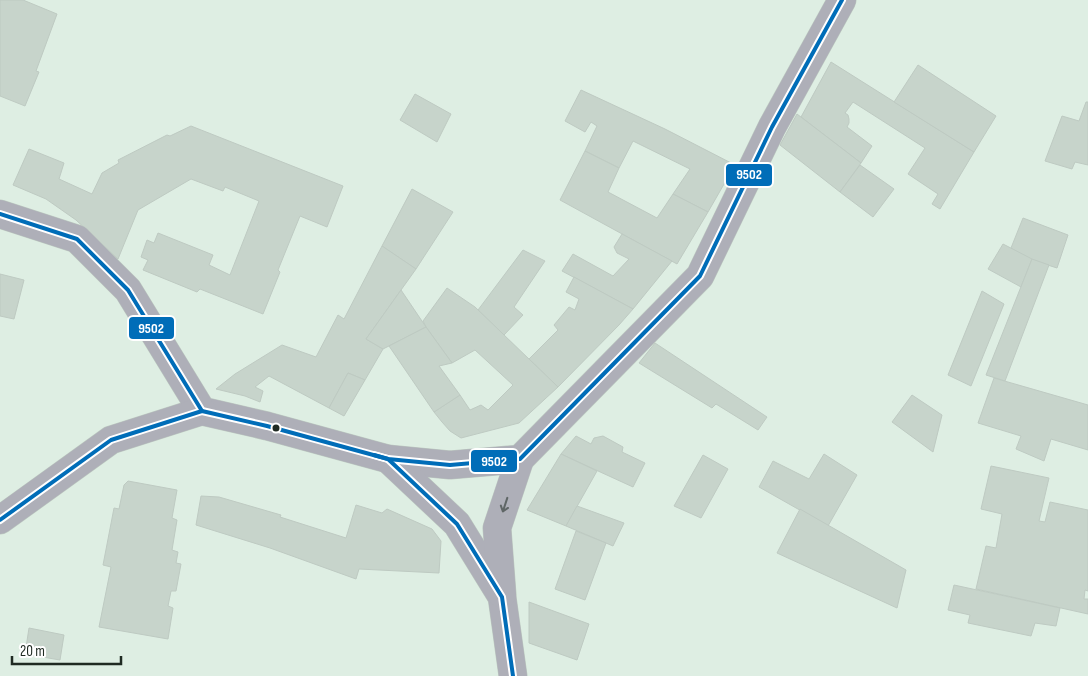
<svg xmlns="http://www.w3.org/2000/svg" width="1088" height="676" font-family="'Sofia Sans Condensed',sans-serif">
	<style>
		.building { fill: #c7d4cb; stroke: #becac2 }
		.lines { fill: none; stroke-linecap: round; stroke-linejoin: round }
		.street-casing { stroke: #bdc9c1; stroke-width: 29 }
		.street { stroke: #aeafb8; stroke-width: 28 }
		.bus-1-casing { stroke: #fff; stroke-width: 8 }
		.bus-1 { stroke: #006db8; stroke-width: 4 }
		.oneway { stroke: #5f6666 }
		.bus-dot { fill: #1f2a22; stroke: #fff; stroke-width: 2 }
		.line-badge { stroke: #fff; stroke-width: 2 }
		.badge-label { font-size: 14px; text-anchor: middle; font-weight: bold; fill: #fff }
	</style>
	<rect width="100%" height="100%" fill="#deeee3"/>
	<g class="building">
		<polygon points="0,0 23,0 57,14 36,71 39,72 25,106 0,96"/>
		<polygon points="831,62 974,152 940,209 932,204 938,194 908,174 925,148 853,102 845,113 848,115 849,119 849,123 847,127 872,146 861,163 801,117"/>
		<polygon points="918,65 996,116 974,152 894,102"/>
		<polygon points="581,90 665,129 735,165 708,212 673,194 690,169 633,141 619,168 585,151 597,126 591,122 585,132 565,121"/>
		<polygon points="415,94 451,114 437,142 400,120"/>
		<polygon points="1086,102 1088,102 1088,165 1075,162 1072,169 1045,161 1062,116 1079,121"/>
		<polygon points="797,114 861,163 840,192 780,145"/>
		<polygon points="191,126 343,186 327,227 300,216 278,270 280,272 263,314 200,289 197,292 143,270 148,260 141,257 147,240 154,243 158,233 213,255 209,265 230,275 259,201 225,187 223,191 191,179 138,210 118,259 76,220 46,199 13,185 29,149 64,163 59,179 92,194 102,173 119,163 118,160 167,135 170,136"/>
		<polygon points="585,151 619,168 608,192 657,218 673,194 708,212 677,264 560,200"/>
		<polygon points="860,165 894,189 873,217 840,192"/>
		<polygon points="412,189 453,212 416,269 382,246"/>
		<polygon points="1023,218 1068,235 1057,268 1029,259 1011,248"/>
		<polygon points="622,234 672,261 633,309 562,271 573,254 613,276 629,259 617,253 614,247"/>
		<polygon points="1003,244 1032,259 1021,287 988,269"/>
		<polygon points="382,246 416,269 366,339 383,349 365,380 348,373 329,408 269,376 255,387 263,391 260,402 245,396 216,389 235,374 282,345 316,357 338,315 344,319"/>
		<polygon points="523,250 545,261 514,307 523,315 504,335 478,310"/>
		<polygon points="1032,259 1049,265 1005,381 986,375"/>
		<polygon points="0,274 24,280 14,319 0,316"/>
		<polygon points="574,277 633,309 619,325 558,387 529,359 558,330 554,325 569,307 575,310 579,299 566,292"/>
		<polygon points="447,288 475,307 558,387 519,423 461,438 450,431 442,422 434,412 460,395 470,410 481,405 488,410 513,385 475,350 452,363 426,327 423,321"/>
		<polygon points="401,290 426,327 383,349 366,339"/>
		<polygon points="982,291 1004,304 971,386 948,375"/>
		<polygon points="426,327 452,363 439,366 460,395 434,412 389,346"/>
		<polygon points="655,343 767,417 758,430 716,404 712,408 639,363"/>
		<polygon points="348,373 365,380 344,416 329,408"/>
		<polygon points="994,378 1088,405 1088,450 1051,439 1044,461 1016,449 1021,436 978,423"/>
		<polygon points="912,395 942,415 933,452 892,422"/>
		<polygon points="576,436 591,444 594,438 603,436 623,447 622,452 645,463 633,487 561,454"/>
		<polygon points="561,454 597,471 566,526 527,510"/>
		<polygon points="824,454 857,475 828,526 759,487 773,461 809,479"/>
		<polygon points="703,455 728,469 701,518 674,506"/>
		<polygon points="991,466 1049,478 1039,521 1045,522 1050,502 1088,510 1088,591 1085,590 1084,599 1088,599 1088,614 976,589 986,546 996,548 1002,514 981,509"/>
		<polygon points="128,481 177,490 172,518 177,520 172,550 178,552 176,563 181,564 176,591 171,591 168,606 173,608 168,639 99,627 111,567 103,565 114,508 119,509 124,485"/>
		<polygon points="201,496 219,497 281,515 280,517 346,538 356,505 382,513 387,509 432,529 441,541 439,573 359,569 356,579 270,548 196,525"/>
		<polygon points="577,506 624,523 613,546 566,526"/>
		<polygon points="800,509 906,570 897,608 777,553"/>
		<polygon points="576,531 606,543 585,600 555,589"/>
		<polygon points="954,585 1060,608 1056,626 1035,623 1031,636 968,623 970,615 948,610"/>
		<polygon points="529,602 589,624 577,660 529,643"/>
		<polygon points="29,628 64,635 60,660 25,654"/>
	</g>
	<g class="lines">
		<defs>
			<g id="street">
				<polyline points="0,214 77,239 128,290 202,411 267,426 388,459 450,465 520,459 700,276 772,127 842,0"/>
				<polyline points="388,459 457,524 502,597 513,676"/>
				<polyline points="0,520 111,440 202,411"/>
				<polyline points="502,594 497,528 520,459"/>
			</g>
		</defs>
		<use href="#street" class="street-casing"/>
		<use href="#street" class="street"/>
		<defs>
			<g id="bus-1">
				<polyline points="0,214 77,239 128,290 202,411 267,426 388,459 450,465 520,459 700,276 772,127 842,0"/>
				<polyline points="374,455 388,459 457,524 502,597 513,676"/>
				<polyline points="0,520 111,440 202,411"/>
			</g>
		</defs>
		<use href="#bus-1" class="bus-1-casing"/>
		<use href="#bus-1" class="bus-1"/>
	</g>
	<defs><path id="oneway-shaft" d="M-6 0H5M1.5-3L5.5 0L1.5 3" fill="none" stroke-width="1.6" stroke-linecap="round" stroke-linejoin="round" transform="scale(1.25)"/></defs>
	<use class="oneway" href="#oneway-shaft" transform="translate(505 505) rotate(108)"/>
	<circle class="bus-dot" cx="276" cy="428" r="4.5"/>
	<g class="line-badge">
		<rect x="725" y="163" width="48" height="24" rx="5" fill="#006db8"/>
		<rect x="128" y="316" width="47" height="24" rx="5" fill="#006db8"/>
		<rect x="470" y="449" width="48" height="24" rx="5" fill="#006db8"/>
	</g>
	<g class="badge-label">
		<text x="749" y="179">9502</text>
		<text x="151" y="333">9502</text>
		<text x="494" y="466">9502</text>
	</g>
	<path d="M12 656v8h109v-8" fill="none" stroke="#1f2a22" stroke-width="2.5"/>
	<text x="20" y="656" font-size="15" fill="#1f2a22" stroke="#ffffff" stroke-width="4" paint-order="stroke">20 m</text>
</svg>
